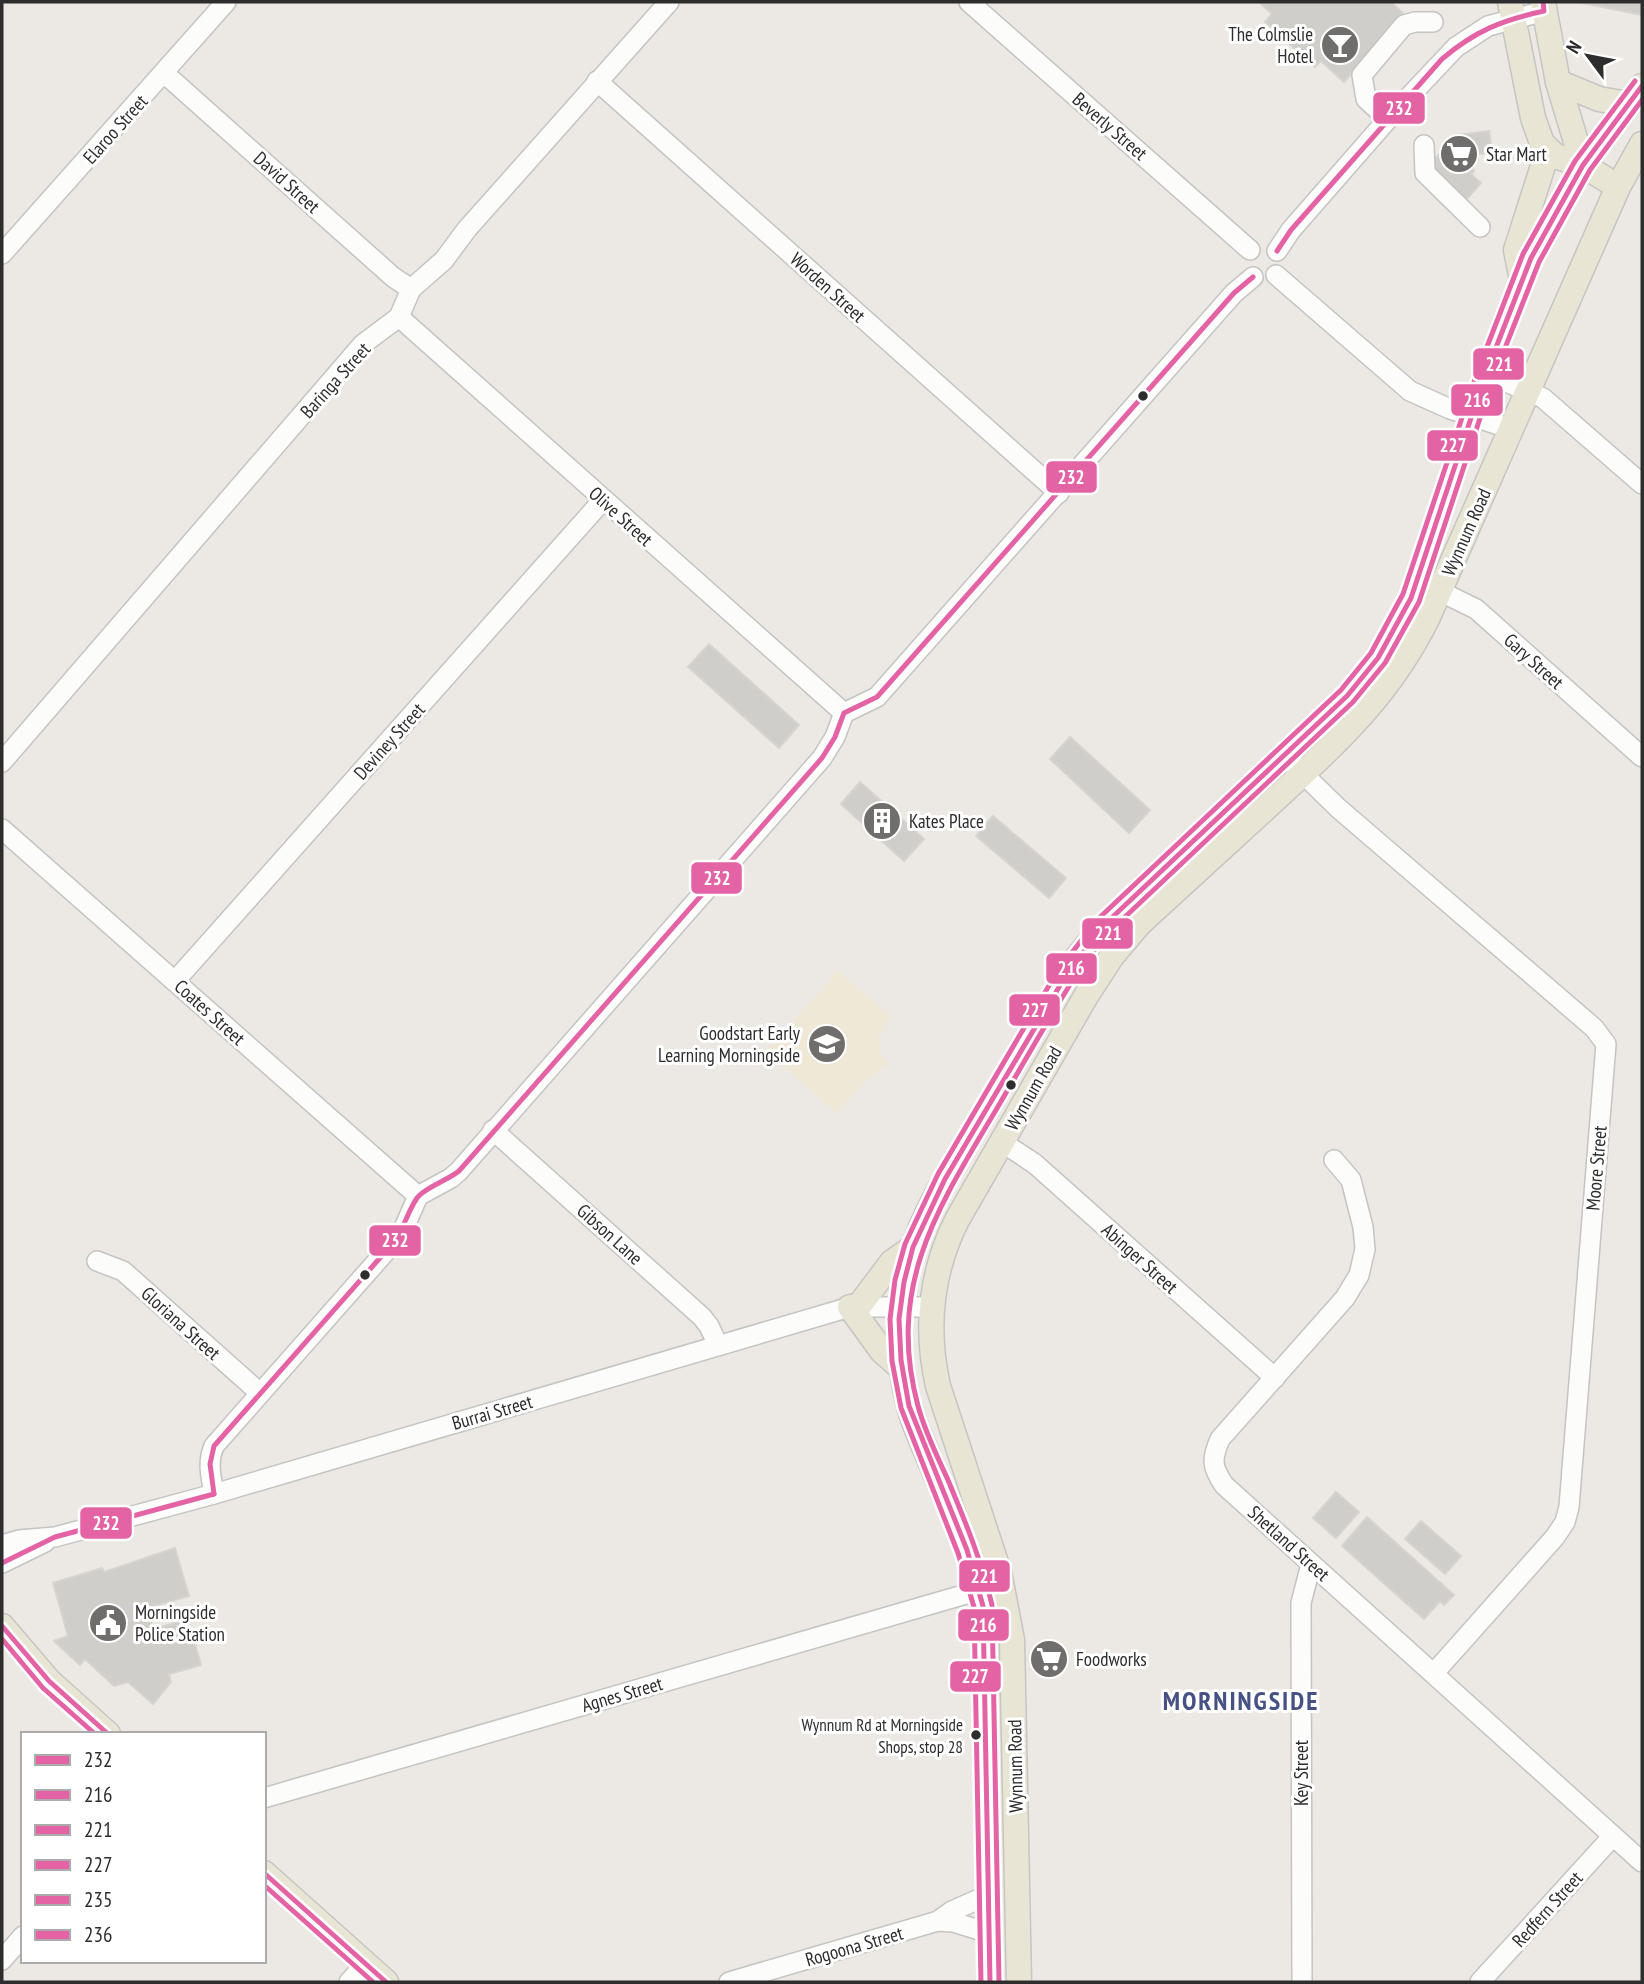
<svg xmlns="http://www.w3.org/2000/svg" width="1644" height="1984" font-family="'PT Sans Narrow',sans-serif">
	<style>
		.education { fill: #f0e8d7 }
		.building { fill: #d0ceca; stroke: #d7d4cf; stroke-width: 2 }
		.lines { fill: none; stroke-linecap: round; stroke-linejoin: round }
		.minor-casing { stroke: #c5c4c4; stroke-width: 22 }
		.major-casing { stroke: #c6c5c3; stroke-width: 27 }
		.minor { stroke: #fcfcfb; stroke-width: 19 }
		.major { stroke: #e9e5d4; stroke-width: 24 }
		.bus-1-casing { stroke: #fff; stroke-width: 10 }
		.bus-2-casing { stroke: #fff; stroke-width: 10 }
		.bus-3-casing { stroke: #fff; stroke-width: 10 }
		.bus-4-casing { stroke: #fff; stroke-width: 10 }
		.bus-5-casing { stroke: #fff; stroke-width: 10 }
		.bus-6-casing { stroke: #fff; stroke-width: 10 }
		.bus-1 { stroke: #e463a4; stroke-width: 5 }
		.bus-2 { stroke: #e463a4; stroke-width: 5 }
		.bus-3 { stroke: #e463a4; stroke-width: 5 }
		.bus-4 { stroke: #e463a4; stroke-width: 5 }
		.bus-5 { stroke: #e463a4; stroke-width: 5 }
		.bus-6 { stroke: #e463a4; stroke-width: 5 }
		.bus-dot { fill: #2d2d2d; stroke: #fff; stroke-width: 2.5 }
		.labels { text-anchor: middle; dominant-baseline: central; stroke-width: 6; stroke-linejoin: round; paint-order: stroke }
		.bus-label { font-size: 17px; fill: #2d2d2d; stroke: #fff; text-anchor: end }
		.poi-label { font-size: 19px; fill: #2d2d2d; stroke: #fff; text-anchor: start }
		.street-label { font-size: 19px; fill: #2d2d2d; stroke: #fff }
		.district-label { font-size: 26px; font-weight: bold; letter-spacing: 2px; fill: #475184; stroke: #fff }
		.line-badge { stroke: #fff; stroke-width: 2.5 }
		.badge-label { font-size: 19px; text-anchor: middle; font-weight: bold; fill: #fff }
	</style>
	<rect width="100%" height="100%" fill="#ece8e3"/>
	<polygon class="education" points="838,971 891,1017 879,1036 880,1054 889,1064 866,1080 836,1113 767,1051"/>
	<g class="building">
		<polygon points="1259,2 1391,2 1405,15 1344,82 1321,61 1315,67 1265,22 1272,14"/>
		<polygon points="1578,2 1642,2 1642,15"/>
		<polygon points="1489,131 1492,152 1468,156 1457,135"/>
		<polygon points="1457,135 1474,171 1471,174 1481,183 1465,201 1458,219 1435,197 1444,188 1429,165"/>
		<polygon points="709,644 799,725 779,748 688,667"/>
		<polygon points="1070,737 1150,810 1129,833 1050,759"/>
		<polygon points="860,782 924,839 904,861 841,804"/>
		<polygon points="993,816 1066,878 1049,898 976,836"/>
		<polygon points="1336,1492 1359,1512 1336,1538 1313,1518"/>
		<polygon points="1367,1517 1454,1595 1444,1605 1440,1601 1424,1619 1342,1546"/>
		<polygon points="1421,1521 1461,1556 1445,1574 1405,1539"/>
		<polygon points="175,1548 189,1596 147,1608 154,1633 162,1631 161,1627 188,1619 201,1665 169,1674 171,1682 153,1704 128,1682 114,1686 85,1659 80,1665 54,1641 68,1636 53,1583 102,1568 104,1572"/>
	</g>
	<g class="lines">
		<defs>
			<g id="minor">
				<polyline points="969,2 1250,250"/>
				<polyline points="164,73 393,277 411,289"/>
				<polyline points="597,81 1059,493"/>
				<polyline points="1388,119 1366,99 1362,75 1404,25 1415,22 1433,22"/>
				<polyline points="1424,145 1425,173 1480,227"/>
				<polyline points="1277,251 1291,230 1388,119 1456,47 1488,26 1544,11"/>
				<polyline points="2,254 226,2"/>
				<polyline points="1276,275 1410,391 1450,409 1511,429"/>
				<polyline points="399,317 844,713"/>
				<polyline points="1486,373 1543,398 1642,484"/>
				<polyline points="1427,585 1476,609 1642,757"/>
				<polyline points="2,762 363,344 399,317 411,289 444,260 467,229 669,2"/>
				<polyline points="1293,764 1338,808 1594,1028 1606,1044 1569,1507 1565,1522 1555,1537 1434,1673"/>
				<polyline points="2,829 418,1196"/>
				<polyline points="175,981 603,500"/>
				<polyline points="493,1130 702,1317 709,1326 718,1345"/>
				<polyline points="1002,1142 1035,1164 1275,1378"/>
				<path d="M1334,1160l17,20 12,47 2,22 -6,26 -14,23 -125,141c-9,21 -8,28 4,46l418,377"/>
				<polyline points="97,1261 123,1271 260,1393"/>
				<path d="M214,1494c-3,-17 -7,-32 0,-48l180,-204 10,-14 14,-32 33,-18 8,-7 363,-413 13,-21 9,-24 33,-16 357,-404 19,-16"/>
				<polyline points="2,1545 19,1540 55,1537 214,1494 850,1307 931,1307"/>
				<polyline points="2,1563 45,1542"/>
				<polyline points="264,1798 980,1590"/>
				<polyline points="938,1921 953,1922 989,1933"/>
				<polyline points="2,1960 23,1936"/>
				<polyline points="349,1982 365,1964"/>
				<polyline points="729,1982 938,1921 952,1911 988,1895"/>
				<polyline points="1302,1982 1301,1603 1311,1564"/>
				<polyline points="1480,1982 1613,1836"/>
			</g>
			<g id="major">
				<polyline points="1510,2 1533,118 1542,143 1555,156 1583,165 1618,187"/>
				<polyline points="1543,2 1558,82 1583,165"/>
				<polyline points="1558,82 1599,99 1627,104"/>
				<polyline points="1522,280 1516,250 1548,150"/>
				<polyline points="859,1306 892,1262 912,1248"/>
				<polyline points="850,1307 882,1351 900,1367"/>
				<polyline points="2,1626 49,1681 108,1734"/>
				<polyline points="264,1873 386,1982"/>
				<path d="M990,1982l-7,-376c-11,-51 -33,-98 -53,-145 -7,-18 -16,-36 -21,-55 -32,-129 17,-195 80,-301 29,-49 56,-99 87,-146l27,-33 244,-230 31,-38 33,-60 75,-225 45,-115 52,-93 59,-79"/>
				<path d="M1019,1982l-7,-342 -13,-68 -61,-186c-13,-58 -8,-112 19,-166l129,-224 26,-40 27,-32c44,-40 87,-80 131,-120 65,-60 118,-106 158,-187l190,-430 24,-43"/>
			</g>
		</defs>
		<use href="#minor" class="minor-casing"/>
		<use href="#major" class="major-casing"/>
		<use href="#minor" class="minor"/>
		<use href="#major" class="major"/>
		<defs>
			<g id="bus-1">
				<path d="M1277,251l14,-21 151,-171c33,-28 60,-39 102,-48l-1,-9"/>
				<path d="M214,1494l-4,-30 4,-18 180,-204c10,-14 14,-31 23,-44 7,-10 31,-18 42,-27l363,-413 13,-21 9,-24 33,-16 357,-404 19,-16"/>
				<polyline points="2,1563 55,1537 214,1494"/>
			</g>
			<polyline id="bus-2" points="990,1982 983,1606 967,1550 909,1406 901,1360 899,1319 904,1282 913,1247 945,1179 1065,977 1103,926 1347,696 1378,658 1411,598 1486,373 1531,258 1583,165 1642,86"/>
			<path id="bus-3" d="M999,1982l-7,-377c-10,-43 -27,-84 -44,-125 -11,-24 -23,-48 -30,-74 -32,-120 19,-197 78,-296 29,-49 56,-98 87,-146l26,-32 244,-230 32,-39 34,-61 75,-226 45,-114 51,-92 52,-70"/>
			<polyline id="bus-4" points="981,1982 974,1607 958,1553 901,1408 892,1361 890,1319 895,1280 905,1244 938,1174 1057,972 1097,920 1341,690 1371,653 1403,594 1478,370 1523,254 1575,161 1635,81"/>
			<g id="bus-5">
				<polyline points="2,1626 49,1681 108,1734"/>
				<polyline points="264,1873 386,1982"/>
			</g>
			<g id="bus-6">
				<polyline points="2,1639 43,1688 95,1734"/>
				<polyline points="264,1885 373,1982"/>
			</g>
		</defs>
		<use href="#bus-1" class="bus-1-casing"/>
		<use href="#bus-2" class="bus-2-casing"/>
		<use href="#bus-3" class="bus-3-casing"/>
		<use href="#bus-4" class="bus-4-casing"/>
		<use href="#bus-5" class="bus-5-casing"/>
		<use href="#bus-6" class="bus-6-casing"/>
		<use href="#bus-1" class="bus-1"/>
		<use href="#bus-2" class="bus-2"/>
		<use href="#bus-3" class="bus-3"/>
		<use href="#bus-4" class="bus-4"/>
		<use href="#bus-5" class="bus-5"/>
		<use href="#bus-6" class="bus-6"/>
	</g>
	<defs>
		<symbol id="bar-disc" viewBox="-11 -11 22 22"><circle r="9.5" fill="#706e6d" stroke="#fff"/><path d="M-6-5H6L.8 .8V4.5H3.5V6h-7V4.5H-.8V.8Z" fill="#fff"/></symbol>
		<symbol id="supermarket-disc" viewBox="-11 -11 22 22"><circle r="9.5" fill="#706e6d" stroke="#fff"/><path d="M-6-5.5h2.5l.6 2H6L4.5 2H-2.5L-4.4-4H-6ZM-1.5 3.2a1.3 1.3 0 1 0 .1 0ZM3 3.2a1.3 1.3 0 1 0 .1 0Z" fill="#fff"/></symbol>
		<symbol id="building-disc" viewBox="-11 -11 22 22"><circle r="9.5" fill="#706e6d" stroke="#fff"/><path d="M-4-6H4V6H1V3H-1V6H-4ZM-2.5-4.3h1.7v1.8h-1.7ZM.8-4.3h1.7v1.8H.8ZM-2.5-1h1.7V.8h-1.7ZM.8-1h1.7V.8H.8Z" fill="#fff"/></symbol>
		<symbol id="school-disc" viewBox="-11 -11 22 22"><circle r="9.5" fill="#706e6d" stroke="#fff"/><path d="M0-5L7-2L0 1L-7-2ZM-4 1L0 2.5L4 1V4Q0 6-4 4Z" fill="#fff"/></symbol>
		<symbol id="civic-disc" viewBox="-11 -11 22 22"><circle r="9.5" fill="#706e6d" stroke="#fff"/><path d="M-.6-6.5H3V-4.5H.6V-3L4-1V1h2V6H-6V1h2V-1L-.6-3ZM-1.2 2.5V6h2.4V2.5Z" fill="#fff"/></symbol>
	</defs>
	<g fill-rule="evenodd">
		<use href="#bar-disc" x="1318" y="23" width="44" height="44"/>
		<use href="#supermarket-disc" x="1437" y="132" width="44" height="44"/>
		<use href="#building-disc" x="860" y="799" width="44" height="44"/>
		<use href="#school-disc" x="805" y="1022" width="44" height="44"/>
		<use href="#civic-disc" x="86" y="1601" width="44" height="44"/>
		<use href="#supermarket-disc" x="1027" y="1637" width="44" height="44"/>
	</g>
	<g class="bus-dot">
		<circle cx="1143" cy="396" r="6"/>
		<circle cx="1011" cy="1085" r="6"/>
		<circle cx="365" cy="1275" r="6"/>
		<circle cx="976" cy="1735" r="6"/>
	</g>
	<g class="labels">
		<g class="bus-label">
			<text x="963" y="1725">Wynnum Rd at Morningside<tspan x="963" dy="22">Shops, stop 28</tspan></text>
		</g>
		<g class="poi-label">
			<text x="1313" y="34" text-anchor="end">The Colmslie<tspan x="1313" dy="22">Hotel</tspan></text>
			<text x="1486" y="154">Star Mart</text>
			<text x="909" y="821">Kates Place</text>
			<text x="800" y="1033" text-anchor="end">Goodstart Early<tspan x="800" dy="22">Learning Morningside</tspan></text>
			<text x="135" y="1612">Morningside<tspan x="135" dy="22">Police Station</tspan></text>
			<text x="1076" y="1659">Foodworks</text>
		</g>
		<g class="street-label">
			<text transform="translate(1110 126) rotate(41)">Beverly Street</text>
			<text transform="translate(115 129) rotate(-48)">Elaroo Street</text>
			<text transform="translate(287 182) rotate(42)">David Street</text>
			<text transform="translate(828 287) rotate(42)">Worden Street</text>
			<text transform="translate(335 380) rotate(-48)">Baringa Street</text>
			<text transform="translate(621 516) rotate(42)">Olive Street</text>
			<text transform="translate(1466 532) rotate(-66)">Wynnum Road</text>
			<text transform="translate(1534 661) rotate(42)">Gary Street</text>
			<text transform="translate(389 741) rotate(-48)">Deviney Street</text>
			<text transform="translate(210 1012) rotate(42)">Coates Street</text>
			<text transform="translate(1033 1088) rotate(-60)">Wynnum Road</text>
			<text transform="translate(1596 1168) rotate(-85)">Moore Street</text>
			<text transform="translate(610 1234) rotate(42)">Gibson Lane</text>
			<text transform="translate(1140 1258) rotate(42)">Abinger Street</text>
			<text transform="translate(181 1323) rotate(42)">Gloriana Street</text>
			<text transform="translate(492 1412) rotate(-16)">Burrai Street</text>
			<text transform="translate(1289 1543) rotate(42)">Shetland Street</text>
			<text transform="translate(622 1694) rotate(-16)">Agnes Street</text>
			<text transform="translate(1015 1766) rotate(-91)">Wynnum Road</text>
			<text transform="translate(1301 1773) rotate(-90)">Key Street</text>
			<text transform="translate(1547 1909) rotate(-48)">Redfern Street</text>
			<text transform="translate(854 1946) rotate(-16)">Rogoona Street</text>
		</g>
		<g class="district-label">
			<text x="1241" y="1700">MORNINGSIDE</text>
		</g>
	</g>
	<g class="line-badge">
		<rect x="1372" y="91" width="54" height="34" rx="7" fill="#e463a4"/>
		<rect x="1472" y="347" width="53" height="34" rx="7" fill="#e463a4"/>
		<rect x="1450" y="383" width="54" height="34" rx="7" fill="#e463a4"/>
		<rect x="1426" y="429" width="53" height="33" rx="7" fill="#e463a4"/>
		<rect x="1045" y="460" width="53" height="34" rx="7" fill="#e463a4"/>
		<rect x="690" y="861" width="53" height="34" rx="7" fill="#e463a4"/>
		<rect x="1081" y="917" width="53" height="33" rx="7" fill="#e463a4"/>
		<rect x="1045" y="952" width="53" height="33" rx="7" fill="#e463a4"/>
		<rect x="1008" y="993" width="53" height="34" rx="7" fill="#e463a4"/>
		<rect x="368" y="1224" width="54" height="33" rx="7" fill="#e463a4"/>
		<rect x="79" y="1506" width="54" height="34" rx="7" fill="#e463a4"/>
		<rect x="958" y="1559" width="53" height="34" rx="7" fill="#e463a4"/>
		<rect x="957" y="1608" width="53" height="34" rx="7" fill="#e463a4"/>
		<rect x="949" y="1660" width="53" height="33" rx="7" fill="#e463a4"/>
	</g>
	<g class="badge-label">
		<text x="1399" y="115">232</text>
		<text x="1499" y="371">221</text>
		<text x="1477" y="407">216</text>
		<text x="1453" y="452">227</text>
		<text x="1071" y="484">232</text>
		<text x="717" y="885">232</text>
		<text x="1108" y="940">221</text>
		<text x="1071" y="975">216</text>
		<text x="1035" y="1017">227</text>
		<text x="395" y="1247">232</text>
		<text x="106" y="1530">232</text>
		<text x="984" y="1583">221</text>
		<text x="983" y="1632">216</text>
		<text x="975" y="1683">227</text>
	</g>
	<rect width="1644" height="1984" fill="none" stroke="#2d2d2d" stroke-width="7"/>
	<rect x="21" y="1732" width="245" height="231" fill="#ffffff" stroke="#ababab" stroke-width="2"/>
	<rect x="35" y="1755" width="35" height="10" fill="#e463a4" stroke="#ababab" stroke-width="2"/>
	<text x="84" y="1767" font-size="21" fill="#2d2d2d">232</text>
	<rect x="35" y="1790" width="35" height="10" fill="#e463a4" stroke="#ababab" stroke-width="2"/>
	<text x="84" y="1802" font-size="21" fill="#2d2d2d">216</text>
	<rect x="35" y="1825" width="35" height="10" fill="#e463a4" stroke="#ababab" stroke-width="2"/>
	<text x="84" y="1837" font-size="21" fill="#2d2d2d">221</text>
	<rect x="35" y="1860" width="35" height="10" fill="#e463a4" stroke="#ababab" stroke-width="2"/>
	<text x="84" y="1872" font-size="21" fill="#2d2d2d">227</text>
	<rect x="35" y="1895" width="35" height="10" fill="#e463a4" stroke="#ababab" stroke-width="2"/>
	<text x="84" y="1907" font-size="21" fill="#2d2d2d">235</text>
	<rect x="35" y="1930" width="35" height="10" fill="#e463a4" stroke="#ababab" stroke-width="2"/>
	<text x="84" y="1942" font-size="21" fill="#2d2d2d">236</text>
	<g transform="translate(1588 56) rotate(302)" stroke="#ffffff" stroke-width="5" paint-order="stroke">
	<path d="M0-5L12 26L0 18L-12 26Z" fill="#2d2d2d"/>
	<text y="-10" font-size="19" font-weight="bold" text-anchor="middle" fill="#2d2d2d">N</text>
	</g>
</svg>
